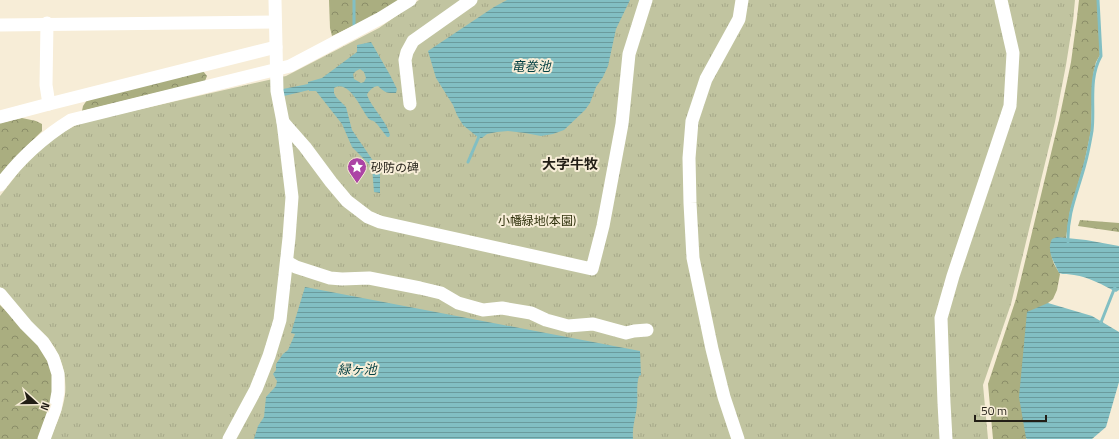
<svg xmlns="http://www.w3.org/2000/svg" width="1119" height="439" font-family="'Titillium Web','Noto Sans JP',sans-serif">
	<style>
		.forest { fill: url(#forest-crowns) }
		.park { fill: url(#park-tufts) }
		.water { fill: url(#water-rules); fill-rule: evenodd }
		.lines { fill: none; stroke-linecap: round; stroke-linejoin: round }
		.stream { stroke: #82bfc3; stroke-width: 3 }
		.minor { stroke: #fff; stroke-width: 13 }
		.labels { text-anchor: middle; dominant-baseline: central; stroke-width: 4; stroke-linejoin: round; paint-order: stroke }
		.poi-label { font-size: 12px; fill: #221e16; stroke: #f7edd7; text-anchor: start }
		.park-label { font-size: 12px; fill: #30320d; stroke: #f7edd7 }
		.water-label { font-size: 13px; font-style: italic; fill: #033f42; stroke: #f7edd7 }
		.quarter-label { font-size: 14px; font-weight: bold; fill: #221e16; stroke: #f7edd7 }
	</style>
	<defs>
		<pattern id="forest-crowns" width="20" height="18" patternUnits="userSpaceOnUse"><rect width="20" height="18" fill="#aaae80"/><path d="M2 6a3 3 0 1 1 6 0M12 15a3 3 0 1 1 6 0" fill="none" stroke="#8a8d68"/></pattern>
		<pattern id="park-tufts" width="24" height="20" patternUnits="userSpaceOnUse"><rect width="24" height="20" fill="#c1c4a0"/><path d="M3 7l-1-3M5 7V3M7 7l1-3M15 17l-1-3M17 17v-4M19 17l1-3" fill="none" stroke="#a6a889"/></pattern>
		<pattern id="water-rules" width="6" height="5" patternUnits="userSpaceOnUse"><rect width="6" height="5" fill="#82bfc3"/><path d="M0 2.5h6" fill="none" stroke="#6a9b9d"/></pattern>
	</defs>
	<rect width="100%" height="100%" fill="#f7edd7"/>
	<g class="forest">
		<polygon points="329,0 399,0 372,17 332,36 330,28"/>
		<polygon points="1079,0 1097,0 1100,55 1096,62 1093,75 1091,131 1084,164 1070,211 1066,238 1057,237 1051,254 1054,264 1060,274 1057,290 1053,299 1048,303 1026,438 1027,439 993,439 988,384 1016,299 1059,120 1071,62 1077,18"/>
		<polygon points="203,71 207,76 205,81 82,111 83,106 87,100"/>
		<polygon points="22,118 36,121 42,124 42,131 18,155 0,177 0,123"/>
		<polygon points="1080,220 1119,223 1119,232 1078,226"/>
		<polygon points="0,305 38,343 52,369 53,396 38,439 0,439"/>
	</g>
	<path class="park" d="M419,0h656l-2,21 -7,44 -11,57 -44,182 -28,81 5,54h-938c6,-14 13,-29 15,-44 2,-22 -4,-42 -19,-59 -5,-5 -11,-10 -16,-15 -10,-11 -21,-22 -30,-34v-91l25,-32 29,-27 26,-14 206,-47 93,-48z"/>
	<g class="water">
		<polygon points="507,0 630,0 616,29 608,66 603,77 596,87 590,103 585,110 564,130 553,134 541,136 525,133 508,131 497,132 487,134 482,138 479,138 469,130 463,125 457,115 453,105 436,78 428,51 494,7"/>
		<path d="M371,42l19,33 7,14 -1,4c-9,0 -11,0 -18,-7 -4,0 -10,5 -11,9 6,15 19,25 23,40l-1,2h-2c-4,-5 -8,-11 -12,-15 -4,-3 -2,0 -6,-3 -7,-8 -20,-41 -35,-31v5l2,4 10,10 6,23 28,41v22l-6,-1 -2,-25 -20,-20 -10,-23 -26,-33h-7v-1l-25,6 -1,-7 25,-5v-2l14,-4 35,-26v-7zM360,69l4,3 2,6 -2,4 -3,1 -7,-4 -1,-5 3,-3z"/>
		<path d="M1057,237l29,3 33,6v44l-3,2c-13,-7 -27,-15 -42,-17 -5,-1 -10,0 -15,-2 -5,-11 -13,-22 -7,-34z"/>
		<path d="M305,287l335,64 1,24 -2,1c-3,9 -1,19 -2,29 -1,12 -5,21 -4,34h-379l4,-13 6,-9 2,-20 10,-11 1,-5 -4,-7 3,-4v-6l7,-10 5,-4 7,-16 -4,-1z"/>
		<polygon points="1048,303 1092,316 1119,332 1119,382 1106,427 1092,439 1027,439 1026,438 1019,397 1027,312"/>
	</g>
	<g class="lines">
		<g class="stream">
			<polyline points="354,0 354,25"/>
			<polyline points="468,162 480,134"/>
			<path d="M1068,242c-1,-29 10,-51 17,-78 3,-10 5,-22 7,-33 3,-25 -4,-52 9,-75l-3,-56"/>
			<polyline points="1100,325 1115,287"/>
		</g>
		<g class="minor">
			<polyline points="0,25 275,22"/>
			<polyline points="49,104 276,47"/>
			<polyline points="410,104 405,60 407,52 413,41 471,0"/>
			<polyline points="0,117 49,104 46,85 47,23"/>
			<polyline points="283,122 305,147 331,182 347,201 368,217 380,222 592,269 603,226 622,124 629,54 646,0"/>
			<path d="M0,185c20,-27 42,-47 71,-65l219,-54 91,-48 29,-18"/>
			<polyline points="287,262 296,267 330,278 342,279 369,278 420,288 441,293 458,303 483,310 502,308 531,313 546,320 568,326 593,324 626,333 634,331 647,330"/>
			<polyline points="0,294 26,325 43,342 53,358 58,374 58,392 55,409 44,439"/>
			<polyline points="229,439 256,389 269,356 280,320 289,238 292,197 283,122 277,91 275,0"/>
			<polyline points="738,439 724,397 712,349 693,258 690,203 689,158 692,121 706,79 739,19 742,0"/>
			<polyline points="946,439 944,403 941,318 953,276 1010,106 1013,53 1001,0"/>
		</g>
	</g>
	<defs>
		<symbol id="sight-pin" viewBox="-11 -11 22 30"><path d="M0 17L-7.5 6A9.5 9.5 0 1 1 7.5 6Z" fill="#ac43a5" stroke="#f7edd7"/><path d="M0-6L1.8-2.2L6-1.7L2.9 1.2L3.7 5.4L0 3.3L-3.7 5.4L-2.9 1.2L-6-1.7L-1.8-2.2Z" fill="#fff"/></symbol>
	</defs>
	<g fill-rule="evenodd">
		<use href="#sight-pin" x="346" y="156" width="22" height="30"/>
	</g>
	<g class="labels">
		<g class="poi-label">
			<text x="371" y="167">砂防の碑</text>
		</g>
		<g class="park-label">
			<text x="537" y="220">小幡緑地(本園)</text>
		</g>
		<g class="water-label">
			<text x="531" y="66">竜巻池</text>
			<text x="357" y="369">緑ヶ池</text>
		</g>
		<g class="quarter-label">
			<text x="570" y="163">大字牛牧</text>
		</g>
	</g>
	<g transform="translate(36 403) rotate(111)" stroke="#f7edd7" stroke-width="3" paint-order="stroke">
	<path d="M0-3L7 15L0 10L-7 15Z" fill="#221e16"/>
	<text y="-6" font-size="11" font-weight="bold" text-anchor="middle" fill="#221e16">N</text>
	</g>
	<path d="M975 415v6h71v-6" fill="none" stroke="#221e16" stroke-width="2"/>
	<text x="981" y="415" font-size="12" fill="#221e16" stroke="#f7edd7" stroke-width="3" paint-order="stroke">50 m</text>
</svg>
